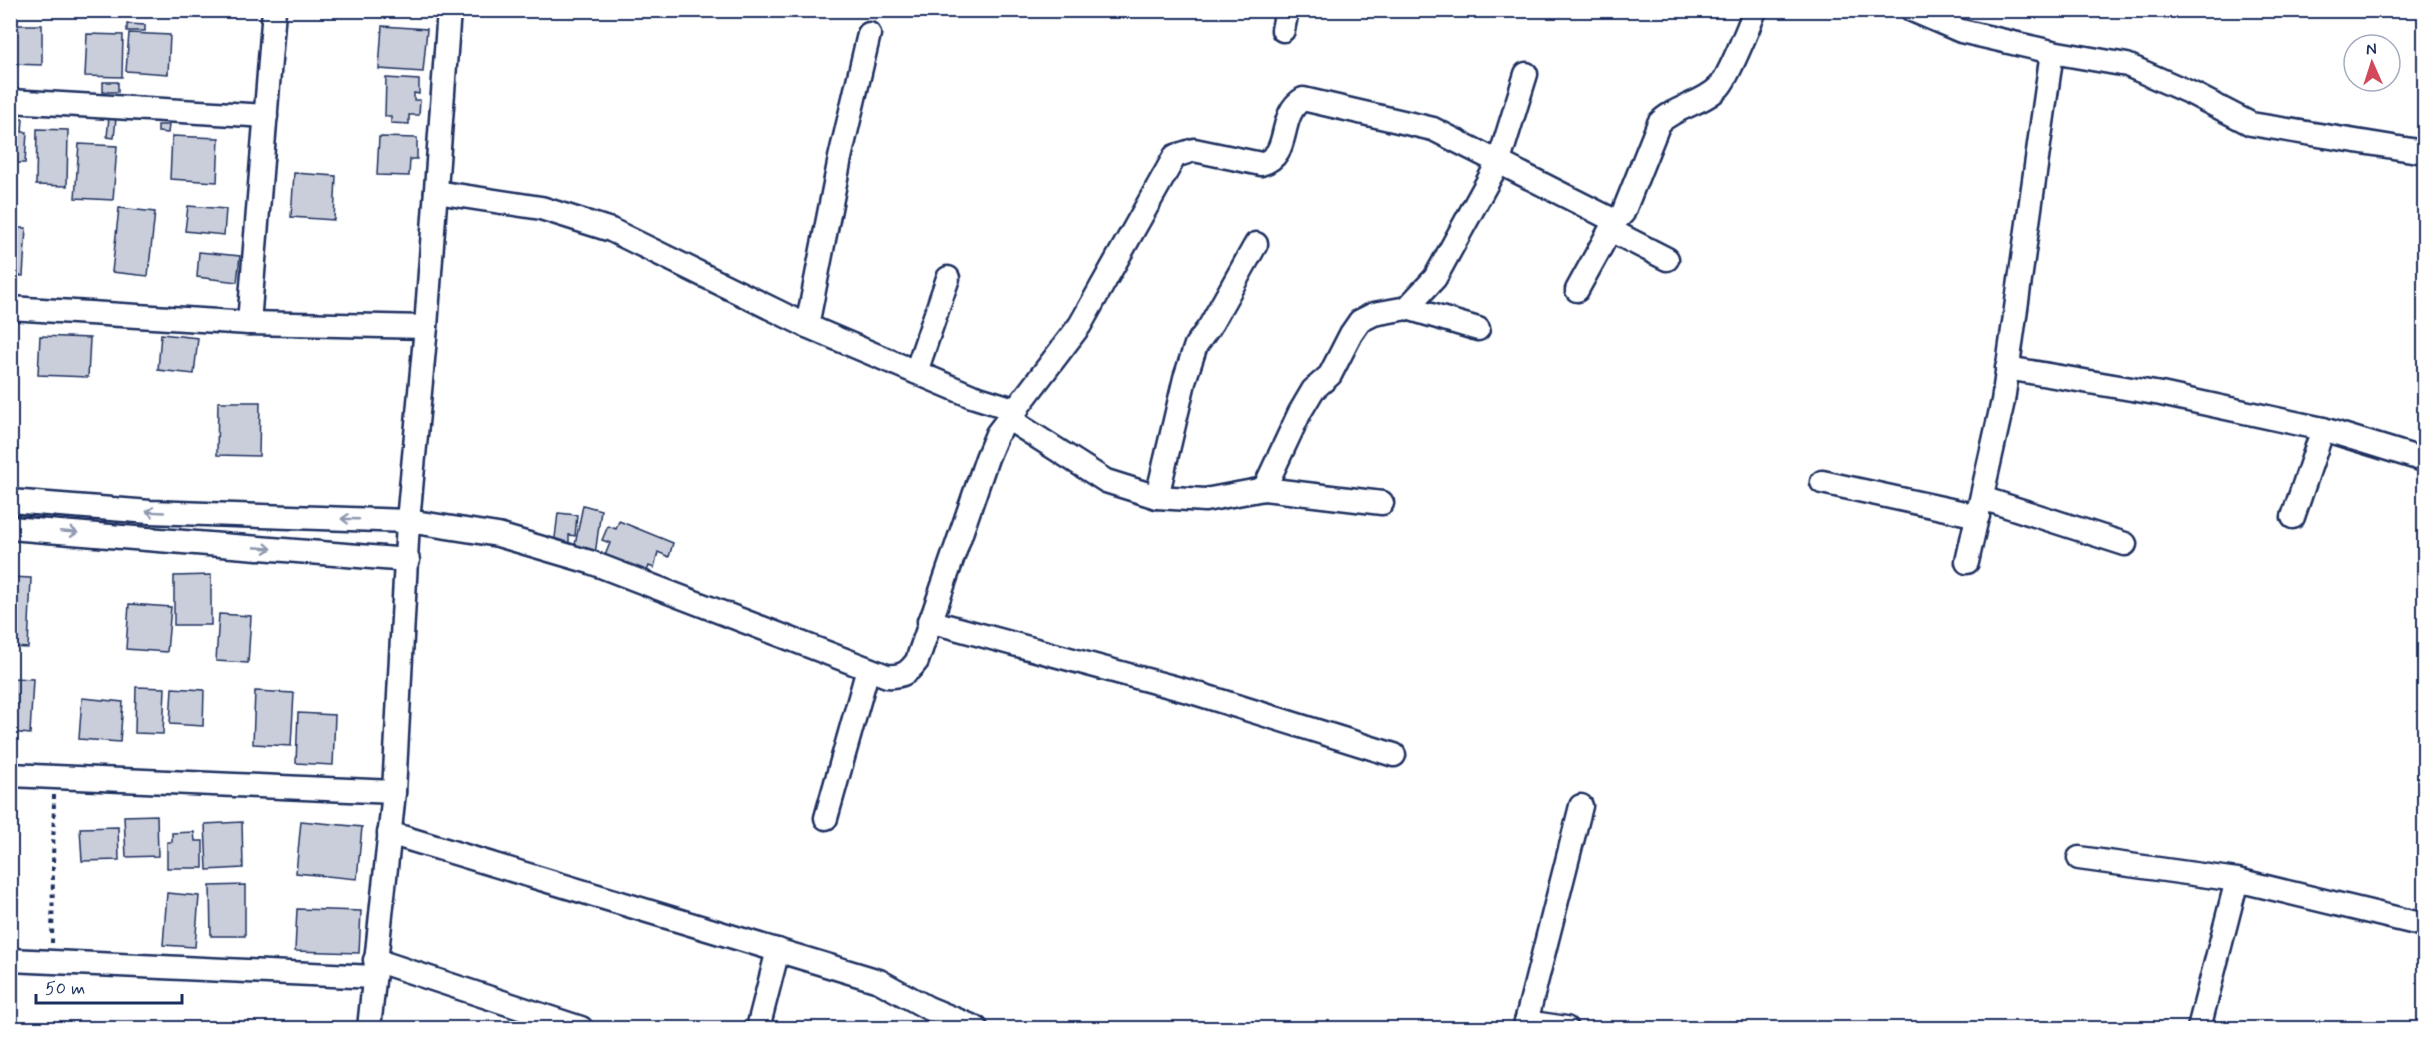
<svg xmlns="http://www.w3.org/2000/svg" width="2435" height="1039" font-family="Mynerve,sans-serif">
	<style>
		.building { fill: #caceda; stroke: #1b2f5e; stroke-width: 1.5 }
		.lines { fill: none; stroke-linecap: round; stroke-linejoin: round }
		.street-casing { stroke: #1b2f5e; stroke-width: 27 }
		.path { stroke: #1b2f5e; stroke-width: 4; stroke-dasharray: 4.5 4.5; stroke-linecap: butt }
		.street { stroke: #fff; stroke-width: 22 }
		.oneway { stroke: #8d97ae }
	</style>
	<rect width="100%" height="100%" fill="#fff"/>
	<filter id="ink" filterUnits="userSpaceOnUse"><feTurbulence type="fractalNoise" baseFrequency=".0167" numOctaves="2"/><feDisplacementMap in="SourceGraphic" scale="12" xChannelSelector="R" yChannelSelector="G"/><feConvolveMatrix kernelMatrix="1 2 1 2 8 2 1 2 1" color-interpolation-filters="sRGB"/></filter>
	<g filter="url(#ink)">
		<g class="building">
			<polygon points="347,10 381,10 381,13"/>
			<polygon points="127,24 145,25 145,31 127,31"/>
			<polygon points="11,25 42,25 42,65 11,64"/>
			<polygon points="382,26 427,29 423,72 379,69"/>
			<polygon points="129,33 170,35 168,74 126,71"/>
			<polygon points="87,34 123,35 122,77 85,76"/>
			<polygon points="386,78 419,80 419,94 414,93 414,100 420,100 419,115 409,115 409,124 391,123 391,116 385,116"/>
			<rect x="103" y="82" width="15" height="10"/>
			<polygon points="109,117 116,118 114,138 107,137"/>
			<polygon points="10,119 23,119 22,132 27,132 25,163 10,163"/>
			<polygon points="158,125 169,125 168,133 158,132"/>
			<polygon points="37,129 68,130 67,186 36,185"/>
			<polygon points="172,136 219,138 217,182 170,179"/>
			<polygon points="379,137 417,138 417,159 410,159 409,176 377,175"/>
			<polygon points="79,144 117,146 113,200 75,198"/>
			<polygon points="294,173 336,176 334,220 291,217"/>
			<polygon points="188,206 226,209 224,235 185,231"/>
			<polygon points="119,208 155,212 148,276 112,272"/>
			<polygon points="10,228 26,228 23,276 10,275"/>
			<polygon points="199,252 240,256 237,282 197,277"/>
			<polygon points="161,334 198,338 194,374 158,370"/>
			<polygon points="40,336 90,338 88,377 38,375"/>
			<polygon points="218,402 260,402 259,456 217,455"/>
			<polygon points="583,505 601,510 595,555 575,545"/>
			<polygon points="558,513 577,515 575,536 569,535 569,547 554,546"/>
			<polygon points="619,521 673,543 669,557 658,552 654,568 649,566 647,571 604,558 610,543 602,540 608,526 616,529"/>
			<polygon points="211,575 211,625 174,625 174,576"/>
			<polygon points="10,577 31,578 28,648 10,647"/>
			<polygon points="129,604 171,607 167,652 126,649"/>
			<polygon points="219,614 251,616 248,663 216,661"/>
			<polygon points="10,678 33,679 30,734 10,732"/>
			<polygon points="136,687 165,688 163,734 135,733"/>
			<polygon points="172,688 204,690 203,726 170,724"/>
			<polygon points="255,691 294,693 291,746 253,744"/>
			<polygon points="82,698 123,702 120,742 79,739"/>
			<polygon points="298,713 335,715 333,765 296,763"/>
			<polygon points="157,815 158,856 126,857 124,816"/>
			<polygon points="301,821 362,827 357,879 296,873"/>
			<polygon points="242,822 243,868 207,870 205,824"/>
			<polygon points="118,827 119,860 82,861 80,828"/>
			<polygon points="194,832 195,841 203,841 203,868 167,868 167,842 172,842 172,833"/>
			<polygon points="245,885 245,936 211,936 210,886"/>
			<polygon points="167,893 199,896 195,947 163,945"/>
			<polygon points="297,909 361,911 359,953 295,951"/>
		</g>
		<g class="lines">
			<defs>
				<g id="street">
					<polyline points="1912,10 1961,31 2052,52 2127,65 2193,94 2251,124 2424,152"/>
					<polyline points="1283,30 1287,10"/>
					<polyline points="10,101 266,116"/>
					<polyline points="436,192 541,208 611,230 807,326 972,396 1017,410"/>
					<polyline points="1612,231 1667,259"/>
					<polyline points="1577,290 1615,221"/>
					<polyline points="10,308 249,323 426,327"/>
					<polyline points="1407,308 1478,329"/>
					<polyline points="249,323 274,10"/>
					<polyline points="807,326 840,158 869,34"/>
					<polyline points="2007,368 2161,394 2323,429 2424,460"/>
					<polyline points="916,372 948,278"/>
					<polyline points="1009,419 1106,481 1157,497 1205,500 1264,489 1382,503"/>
					<polyline points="1822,482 1978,516"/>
					<polyline points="1264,489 1300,412 1313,390 1330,375 1351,334 1360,321 1374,314 1407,308 1435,278 1499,161 1526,74"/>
					<polyline points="1157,497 1185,378 1196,345 1210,326 1256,244"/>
					<polyline points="1982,498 2125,544"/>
					<path d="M10,501l140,11 258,9 90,14 92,27 297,114c15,1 21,-3 30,-15l70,-203 10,-24 83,-109 95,-169 19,-6 67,14c32,-9 15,-49 42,-65l130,30 182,92 8,-8 36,-90c17,-17 44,-19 60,-36 9,-9 31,-63 36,-77"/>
					<polyline points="2293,517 2323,429"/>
					<polyline points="10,528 408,560"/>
					<polyline points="1967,562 2003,401 2052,52"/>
					<polyline points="929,621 1195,693 1394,755"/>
					<polyline points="10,775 394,792"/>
					<polyline points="826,818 868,669"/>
					<polyline points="389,833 879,981 928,1008 976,1028"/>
					<polyline points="2079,858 2237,880 2424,925"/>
					<polyline points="10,960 374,977"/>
					<polyline points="375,960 581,1028"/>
					<polyline points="1526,1022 1581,806"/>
					<polyline points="369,1028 394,792 408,521 426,327 449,10"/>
					<polyline points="758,1028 778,950"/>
					<polyline points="1524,1028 1526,1022 1566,1028"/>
					<polyline points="2199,1028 2237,880"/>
				</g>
			</defs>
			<use href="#street" class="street-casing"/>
			<polyline class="path" points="52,943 54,795"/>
			<use href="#street" class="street"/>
		</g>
		<defs><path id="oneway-shaft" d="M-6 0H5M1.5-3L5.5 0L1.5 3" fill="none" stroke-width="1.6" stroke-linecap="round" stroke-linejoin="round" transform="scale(1.5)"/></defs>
		<g class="oneway">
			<use href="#oneway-shaft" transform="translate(155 512) rotate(-177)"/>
			<use href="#oneway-shaft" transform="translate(350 519) rotate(-178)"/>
			<use href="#oneway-shaft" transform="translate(69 532) rotate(5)"/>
			<use href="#oneway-shaft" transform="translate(263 548) rotate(5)"/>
		</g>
	</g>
	<rect width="2435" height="1039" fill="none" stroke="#fff" stroke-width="36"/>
	<rect x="18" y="18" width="2399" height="1003" fill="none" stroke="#1b2f5e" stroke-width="2" filter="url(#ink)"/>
	<g transform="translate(2372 63) rotate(357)"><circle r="28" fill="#ffffff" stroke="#a4acbf" stroke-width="1.5"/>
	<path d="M0-4.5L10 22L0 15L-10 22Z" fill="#d1495b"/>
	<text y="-9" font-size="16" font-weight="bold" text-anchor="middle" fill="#1b2f5e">N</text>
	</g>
	<path d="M36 994v9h146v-9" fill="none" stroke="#1b2f5e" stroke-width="3"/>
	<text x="45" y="994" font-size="18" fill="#1b2f5e" stroke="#ffffff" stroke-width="4.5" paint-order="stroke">50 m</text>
</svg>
